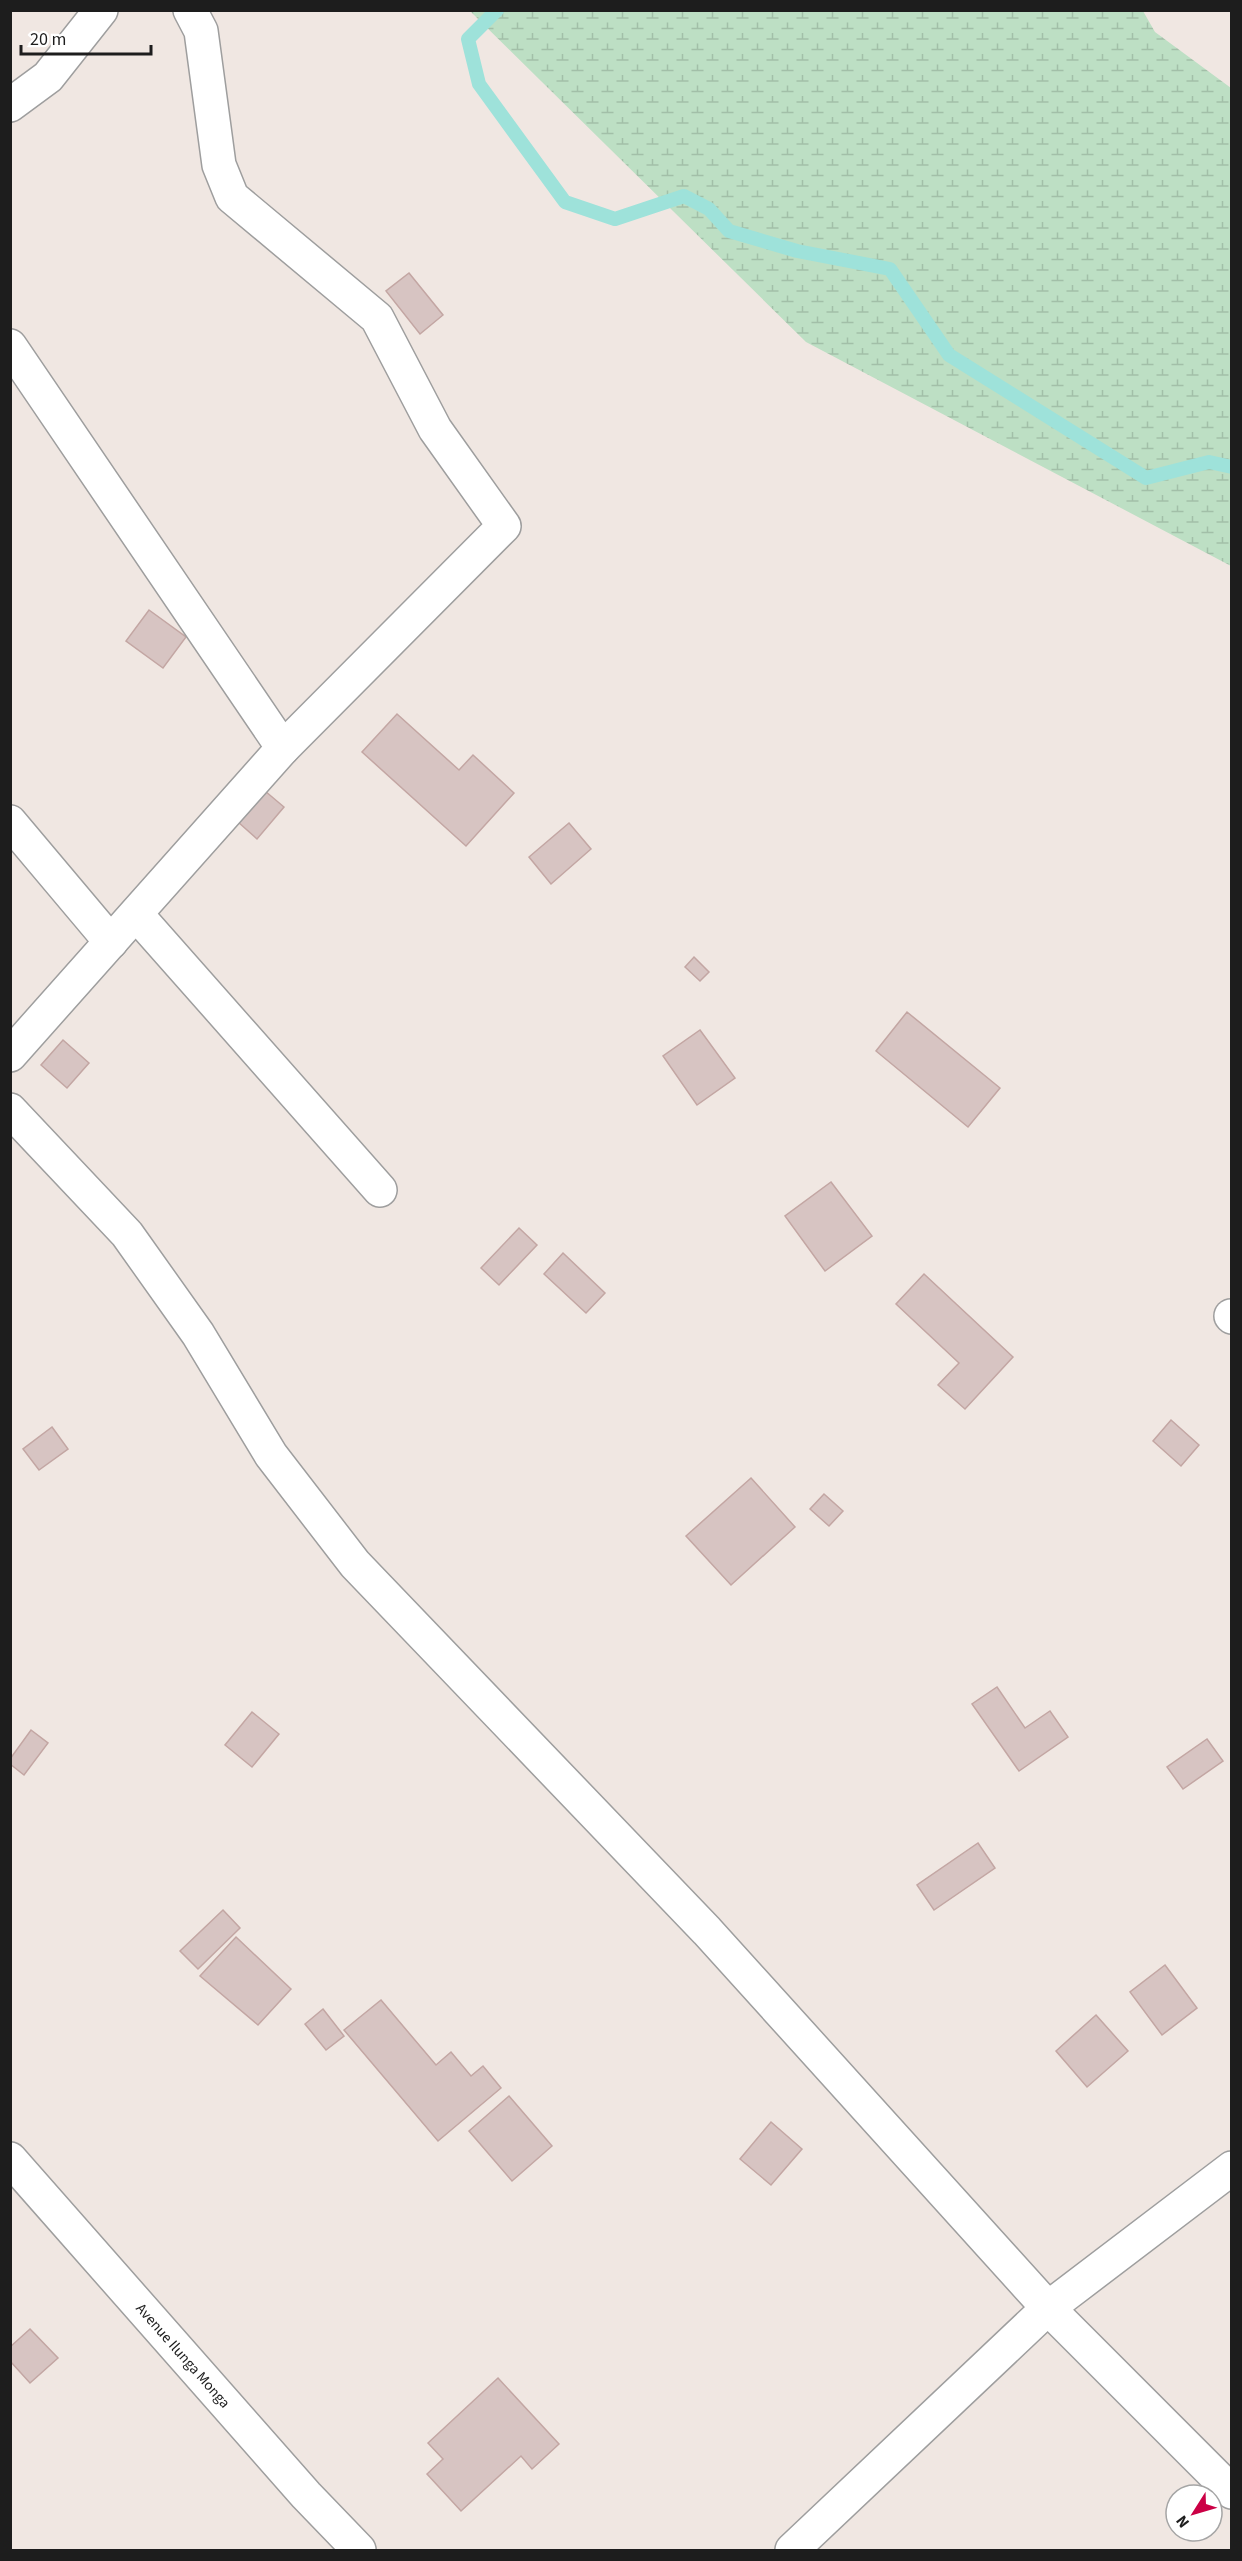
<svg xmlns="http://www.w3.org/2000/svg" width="1242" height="2561" font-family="'Source Sans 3',sans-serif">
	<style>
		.wetland { fill: url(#wetland-marsh) }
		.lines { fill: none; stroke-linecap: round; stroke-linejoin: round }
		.stream { stroke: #9ee2da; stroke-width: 14 }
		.building { fill: #d7c4c2; stroke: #c3a6a3; stroke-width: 1.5 }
		.minor-casing { stroke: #9e9e9e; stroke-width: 36 }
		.minor { stroke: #fff; stroke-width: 33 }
		.labels { text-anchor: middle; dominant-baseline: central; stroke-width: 5; stroke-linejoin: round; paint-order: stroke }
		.street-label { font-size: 15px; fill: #1d1d1d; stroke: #fff }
	</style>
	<defs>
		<pattern id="wetland-marsh" width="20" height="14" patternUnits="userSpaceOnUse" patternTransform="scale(1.5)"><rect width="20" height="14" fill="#bddfc4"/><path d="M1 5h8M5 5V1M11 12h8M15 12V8" fill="none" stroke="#a2bfa8"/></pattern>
	</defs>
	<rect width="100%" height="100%" fill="#f0e7e2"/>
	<polygon class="wetland" points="470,11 1143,11 1155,32 1231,88 1231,566 806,342"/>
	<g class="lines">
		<polyline class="stream" points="497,10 468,39 479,84 565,202 615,219 684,196 709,209 729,231 797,251 890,269 949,355 1146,478 1209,462 1232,467"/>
	</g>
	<g class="building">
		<polygon points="409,273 443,315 420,334 386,291"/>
		<polygon points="149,610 186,637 163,668 126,641"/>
		<polygon points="397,714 459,770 473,755 514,793 466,846 362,752"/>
		<polygon points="265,791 284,807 257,839 238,822"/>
		<polygon points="569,823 591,849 551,884 529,857"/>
		<polygon points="694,957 709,972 700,981 685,967"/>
		<polygon points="907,1012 1000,1088 968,1127 876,1051"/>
		<polygon points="700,1030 735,1078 697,1105 663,1056"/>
		<polygon points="63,1040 89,1063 67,1088 41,1065"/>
		<polygon points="831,1182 872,1236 825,1271 785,1216"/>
		<polygon points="519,1228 537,1245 499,1285 481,1268"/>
		<polygon points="563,1253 605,1293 586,1313 544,1274"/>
		<polygon points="924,1274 1013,1357 965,1409 938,1385 959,1363 896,1304"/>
		<polygon points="1171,1420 1199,1445 1181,1466 1153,1441"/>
		<polygon points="52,1427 68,1449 39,1470 23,1449"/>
		<polygon points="751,1478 795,1527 731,1585 686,1536"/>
		<polygon points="824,1494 843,1511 829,1526 810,1509"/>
		<polygon points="997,1687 1025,1728 1050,1711 1068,1737 1019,1771 972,1704"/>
		<polygon points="252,1712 279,1734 252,1767 225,1745"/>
		<polygon points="31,1730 48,1743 24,1775 10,1764 10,1759"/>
		<polygon points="1207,1739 1223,1761 1183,1789 1167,1767"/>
		<polygon points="978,1843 995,1868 934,1910 917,1885"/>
		<polygon points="223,1910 240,1928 198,1969 180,1951"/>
		<polygon points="236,1937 291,1989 258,2025 200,1976"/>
		<polygon points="1165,1965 1197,2008 1162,2035 1130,1992"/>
		<polygon points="381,2000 436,2065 451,2052 471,2076 483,2066 501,2088 438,2141 344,2030"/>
		<polygon points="323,2009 344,2036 326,2050 305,2024"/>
		<polygon points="1096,2015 1128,2051 1087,2087 1056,2051"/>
		<polygon points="509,2096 552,2146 512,2181 469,2131"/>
		<polygon points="771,2122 802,2149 771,2185 740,2159"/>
		<polygon points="30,2329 58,2358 30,2383 10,2361 10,2347"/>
		<polygon points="498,2378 559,2444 532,2469 521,2456 461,2511 427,2474 443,2459 428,2443"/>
	</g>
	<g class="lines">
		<defs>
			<g id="minor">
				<polyline points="10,105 48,77 101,10"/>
				<polyline points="10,346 283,748"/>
				<polyline points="10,822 111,942"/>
				<polyline points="136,914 380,1190"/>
				<polyline points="10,1055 283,748 504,526 435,429 377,318 232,197 219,165 201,31 190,10"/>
				<polyline points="10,1110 127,1234 198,1334 271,1455 355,1564 707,1931 1048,2308 792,2550"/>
				<polyline points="1231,1316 1232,1317"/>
				<path id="s1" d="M10,2159l296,336 53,55"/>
				<polyline points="1232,2168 1048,2308 1232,2492"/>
			</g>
		</defs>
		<use href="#minor" class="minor-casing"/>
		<use href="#minor" class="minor"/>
	</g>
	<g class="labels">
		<g class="street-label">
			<text stroke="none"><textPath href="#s1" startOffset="262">Avenue Ilunga Monga</textPath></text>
		</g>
	</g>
	<rect width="1242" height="2561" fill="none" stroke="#1d1d1d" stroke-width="24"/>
	<g transform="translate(1194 2513) rotate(233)"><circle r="28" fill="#ffffff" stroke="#a5a5a5" stroke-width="1.5"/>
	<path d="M0-4.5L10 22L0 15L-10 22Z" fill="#cb0045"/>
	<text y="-9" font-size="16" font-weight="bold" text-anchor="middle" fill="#1d1d1d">N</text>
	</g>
	<path d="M21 45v9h130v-9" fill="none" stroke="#1d1d1d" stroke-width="3"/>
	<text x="30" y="45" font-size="18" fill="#1d1d1d" stroke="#ffffff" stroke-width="4.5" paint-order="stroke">20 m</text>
</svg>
